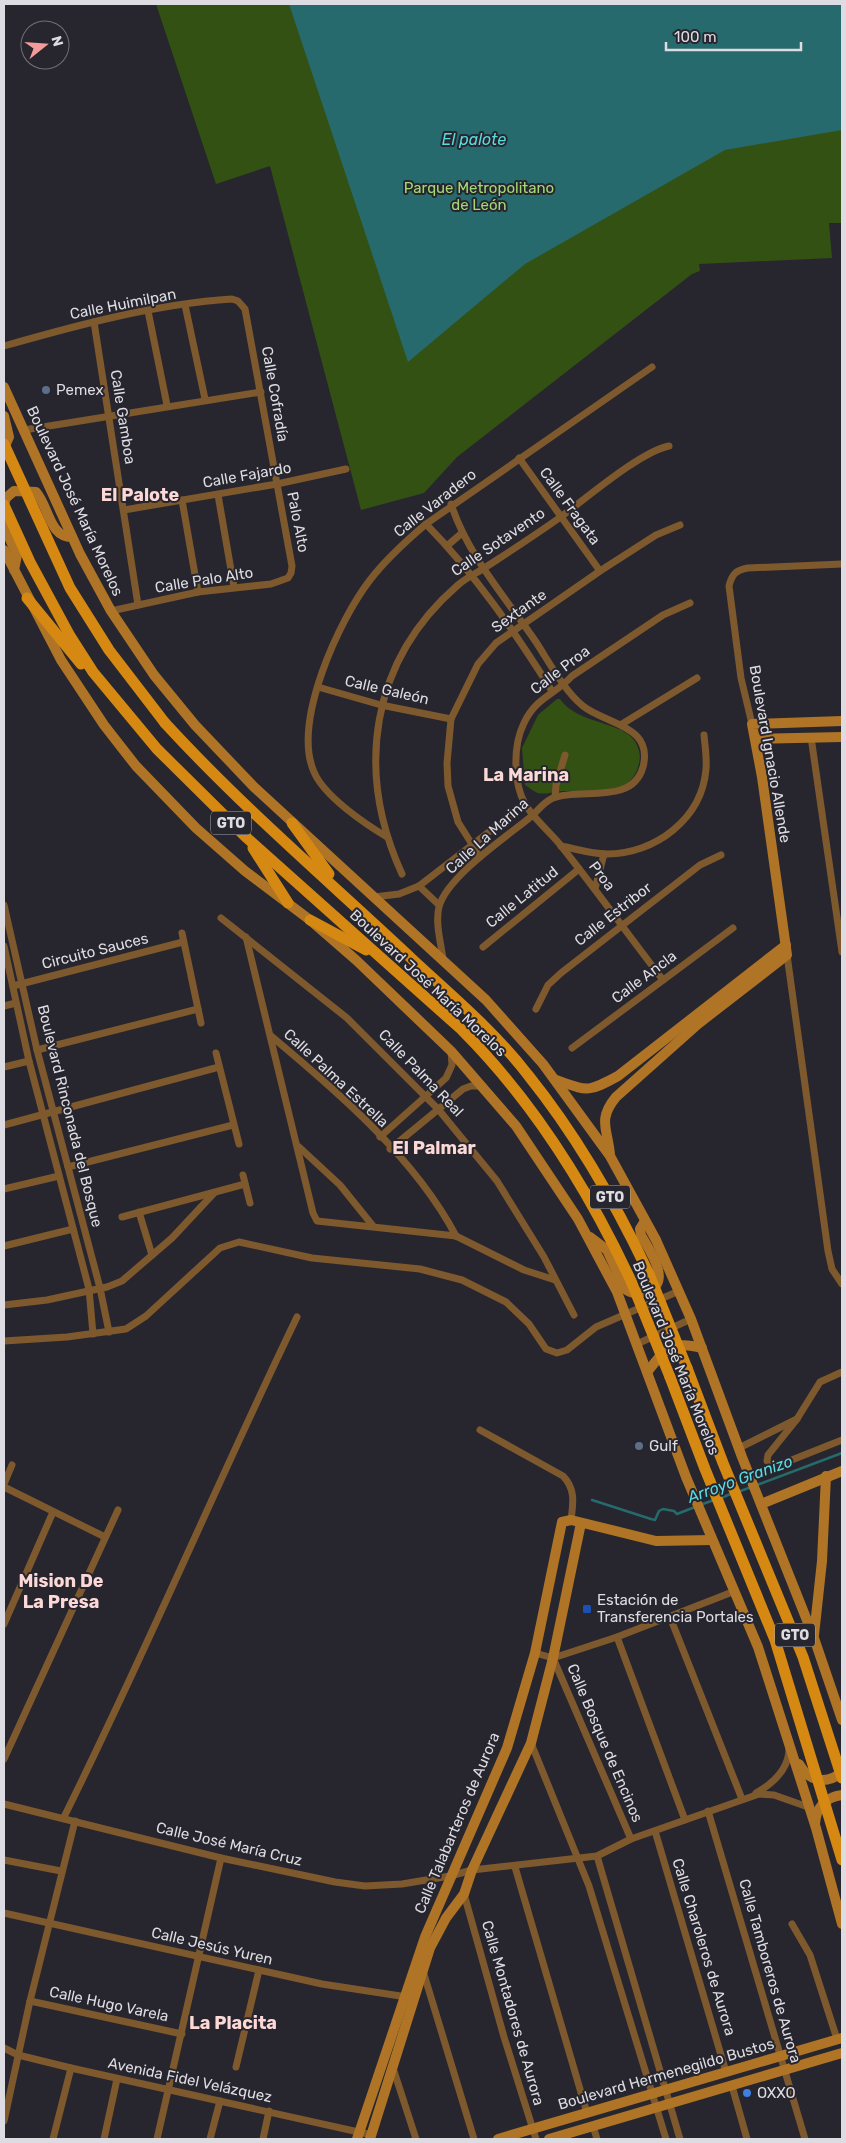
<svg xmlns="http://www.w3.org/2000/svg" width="846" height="2143" font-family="Rubik,sans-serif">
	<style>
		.green { fill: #335113 }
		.water { fill: #266a6d }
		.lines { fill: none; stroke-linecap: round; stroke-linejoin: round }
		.stream { stroke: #266a6d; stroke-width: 2.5 }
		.street { stroke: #7e592d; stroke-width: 7 }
		.secondary { stroke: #af7425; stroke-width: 10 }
		.primary { stroke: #d58812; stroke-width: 11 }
		.primary-bridge { stroke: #d58812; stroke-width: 11 }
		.service-dot { fill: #5c6f8a; stroke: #27262e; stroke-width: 2 }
		.transit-dot { fill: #1a4fb4; stroke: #27262e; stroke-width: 2 }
		.shop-dot { fill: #3f7fe0; stroke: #27262e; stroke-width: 2 }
		.labels { text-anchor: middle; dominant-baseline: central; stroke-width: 4; stroke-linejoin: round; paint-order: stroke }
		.shield { fill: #27262e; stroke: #a6a5ac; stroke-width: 1 }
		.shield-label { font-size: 14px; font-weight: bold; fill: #dddce2 }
		.park-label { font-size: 15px; fill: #a3d975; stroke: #27262e }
		.street-label { font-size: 15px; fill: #dddce2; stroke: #27262e }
		.poi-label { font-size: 15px; fill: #dddce2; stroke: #27262e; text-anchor: start }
		.water-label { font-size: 16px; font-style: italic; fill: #58dbe1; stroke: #27262e }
		.quarter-label { font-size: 18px; font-weight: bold; fill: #fcd9d7; stroke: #27262e }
	</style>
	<rect width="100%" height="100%" fill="#27262e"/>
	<g class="green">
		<polygon points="156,4 842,4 842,223 829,223 832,258 699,264 700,271 692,274 457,457 424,493 361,510 270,166 216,184"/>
		<path d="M557,699h3c20,29 73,20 79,52 2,8 0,13 -2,19 -11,28 -48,21 -72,21 -8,0 -20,4 -27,2 -4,-1 -9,-6 -13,-8l-3,-37 16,-33z"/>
	</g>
	<polygon class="water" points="289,4 842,4 842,130 725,150 525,264 408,362"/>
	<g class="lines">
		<g class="stream">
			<polyline points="757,1485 842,1453"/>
			<polyline points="738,1492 751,1487"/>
			<polyline points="721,1498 733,1493"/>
			<polyline points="592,1500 651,1519 655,1520 659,1511 663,1509 674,1511 677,1514 695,1507"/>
			<polyline points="700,1505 714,1500"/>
		</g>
		<g class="street">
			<polyline points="185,305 205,399"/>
			<polyline points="148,311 167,405"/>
			<polyline points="94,322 138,605"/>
			<path d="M4,346c74,-21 151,-42 228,-47l6,2 7,8 47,257 -1,7 -3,5 -17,6 -73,8 -87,19"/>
			<polyline points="24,430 261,392"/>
			<polyline points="519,458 600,571"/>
			<polyline points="218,495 234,587"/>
			<polyline points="182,500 198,592"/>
			<polyline points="124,510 277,484 346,469"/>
			<path d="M426,524c49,50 89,108 126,167"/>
			<polyline points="448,545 462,533"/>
			<polyline points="318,687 381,705 451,719"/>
			<polyline points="622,724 697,678"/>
			<path d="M752,724l-11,-46 -12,-92c3,-12 7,-16 19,-18l94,-4"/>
			<polyline points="811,737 842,952"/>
			<polyline points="555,797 556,785 565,755"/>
			<path d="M387,837c-22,-13 -63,-41 -73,-65 -22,-50 25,-152 56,-192 16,-21 36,-39 56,-56l226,-157"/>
			<path d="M561,846c15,3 31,8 46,8 48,0 95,-35 99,-85 1,-11 -1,-23 -2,-34"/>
			<polyline points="480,857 458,822 448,786 447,763 451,719 478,664 496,643 600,571 656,535 680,525"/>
			<path d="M402,874c-47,-103 -32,-213 56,-289 8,-7 19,-12 28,-18 26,-17 51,-33 76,-51 26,-19 78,-64 107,-70"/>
			<polyline points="419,886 439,905"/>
			<polyline points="595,889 604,854"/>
			<polyline points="374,897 399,894 419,886 525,804"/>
			<polyline points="4,905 37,1050 100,1288 109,1332"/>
			<polyline points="221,918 347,1018 438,1109 497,1181 544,1257 574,1315"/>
			<polyline points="182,933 201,1023"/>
			<polyline points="246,937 313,1213 317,1221 456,1236 524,1270 555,1280"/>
			<polyline points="4,946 29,1061 89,1289 93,1334"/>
			<polyline points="483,947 579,869"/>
			<polyline points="787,955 828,1251 832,1269 842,1284"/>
			<path d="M443,959c-2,-16 -8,-36 -4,-52 8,-31 69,-71 94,-92 6,-6 11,-13 20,-17 27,-11 79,8 90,-31 11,-42 -38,-43 -60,-61 -18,-14 -34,-44 -47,-64 -30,-44 -68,-86 -85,-138"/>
			<path d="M663,980c-34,-44 -66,-89 -101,-133 -10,-13 -29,-29 -37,-43 -12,-22 -12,-59 -1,-81 12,-26 31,-28 48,-47l91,-61 27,-12"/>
			<polyline points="13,986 183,942"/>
			<polyline points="4,1006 16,1003"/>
			<polyline points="536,1009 548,985 561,973 700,865 721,855"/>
			<path d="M271,1036c67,56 144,122 185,200"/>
			<polyline points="572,1048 733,928"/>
			<polyline points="37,1050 198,1009"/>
			<polyline points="216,1053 239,1144"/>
			<polyline points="4,1067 29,1061"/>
			<polyline points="4,1125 219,1067"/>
			<polyline points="380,1137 446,1078 452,1065 451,1051"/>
			<polyline points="299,1147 340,1185 373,1226"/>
			<polyline points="390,1149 463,1089 471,1086 483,1086"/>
			<polyline points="68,1167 233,1125"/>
			<polyline points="243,1175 250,1203"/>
			<polyline points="4,1189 59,1176"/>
			<polyline points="139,1212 152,1255"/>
			<polyline points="122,1217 245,1184"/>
			<polyline points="4,1246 73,1229"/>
			<polyline points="4,1305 47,1300 107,1287 122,1281 172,1238 214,1193"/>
			<polyline points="4,1341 67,1337 126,1329 146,1316 220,1248 239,1242 312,1258 420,1269 462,1280 506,1302 529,1324 546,1349 557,1353 567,1350 596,1327 679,1291"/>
			<polyline points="637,1344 691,1319"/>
			<polyline points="797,1419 768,1455 767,1461 774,1467 842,1440"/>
			<path d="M480,1430l83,46c13,13 10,28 8,44"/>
			<polyline points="739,1448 797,1419 820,1382 842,1372"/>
			<polyline points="4,1484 12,1465"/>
			<polyline points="4,1487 105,1537"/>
			<polyline points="670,1617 742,1799"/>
			<polyline points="4,1624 53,1512"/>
			<polyline points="617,1637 685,1820"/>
			<polyline points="535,1653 553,1658"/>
			<polyline points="553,1658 631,1839"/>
			<polyline points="553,1658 617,1637 735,1591"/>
			<polyline points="531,1743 589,1886 666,2139"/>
			<polyline points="4,1759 118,1510"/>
			<path d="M756,1793c16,-9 32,-22 33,-43"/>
			<polyline points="4,1804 221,1858 335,1882 365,1886 402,1884 450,1876 472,1870 597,1856 631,1839 759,1794 774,1795 808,1807"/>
			<polyline points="708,1811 805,2139"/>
			<path d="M64,1817c82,-165 153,-334 233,-500"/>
			<polyline points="655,1831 726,2072"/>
			<polyline points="597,1856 680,2139"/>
			<polyline points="4,1860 61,1871"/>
			<polyline points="515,1867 587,2113"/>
			<polyline points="464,1894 504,2037 536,2139"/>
			<polyline points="4,1913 322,1984 407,1997"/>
			<polyline points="792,1924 810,1955 837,2039"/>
			<polyline points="423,1971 474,2139"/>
			<polyline points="30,2001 182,2034"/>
			<polyline points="4,2048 18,2055 71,2068 372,2135"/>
			<polyline points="236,2067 259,1970"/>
			<polyline points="393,2068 416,2139"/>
			<polyline points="732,2086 747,2139"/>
			<polyline points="4,2121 30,2001 75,1821"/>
			<polyline points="593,2126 597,2139"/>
			<polyline points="53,2139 71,2068"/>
			<polyline points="104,2139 117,2079"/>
			<polyline points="157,2139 221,1858"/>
			<polyline points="210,2139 220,2101"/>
			<polyline points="263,2139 269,2111"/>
		</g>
		<g class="secondary">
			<polyline points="4,387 80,554 111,611 154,675 195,725 254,787 486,1000 543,1064 610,1156 656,1240 691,1319 742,1457 814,1638 842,1720"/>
			<polyline points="4,416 9,437 4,448"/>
			<path d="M4,504l2,-6 8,-7 22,1c13,15 13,45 36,45"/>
			<polyline points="4,526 17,555 14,570"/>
			<polyline points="4,550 61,660 104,725 136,766 196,828 245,871 310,920 356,960 451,1051 516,1126 578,1219 617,1292 686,1477 758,1647 816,1828 842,1924"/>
			<polyline points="756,739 842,737"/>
			<path d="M556,1080c32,11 31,13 62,-4l168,-131"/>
			<path d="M610,1155c-2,-26 -13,-35 6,-58l82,-73 89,-69 -25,-178 -10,-53 90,-3"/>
			<path d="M590,1237l17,13 18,39c6,5 14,5 22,2 26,-9 2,-41 -6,-56l-1,-6 5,-8"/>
			<path d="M648,1371c18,-23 24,-31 54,-23"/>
			<polyline points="761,1504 842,1471"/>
			<polyline points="814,1635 822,1561 826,1476"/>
			<path d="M799,1764c10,18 28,21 43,8"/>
			<path d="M815,1824c1,-17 11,-27 27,-29"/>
			<polyline points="357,2139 425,1937 507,1748 535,1653 562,1522 571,1520 656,1541 712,1540"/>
			<polyline points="370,2139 430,1948 446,1918 464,1894 472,1870 531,1743 553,1658 581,1523"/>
			<polyline points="498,2139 842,2038"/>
			<polyline points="549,2139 842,2053"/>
		</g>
		<g class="primary">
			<path d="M4,505l26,57 40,74 23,36 64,77 90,89 215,192c72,72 126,159 169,251"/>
			<polyline points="27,598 81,664"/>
			<path d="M165,723c77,84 165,159 248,237 40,37 82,72 115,115 49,61 88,129 121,199"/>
			<polyline points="292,823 329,874"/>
			<polyline points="253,848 288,903"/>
			<polyline points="310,920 366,950"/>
			<polyline points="687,1368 723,1463 803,1657 842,1778"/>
			<polyline points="670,1377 705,1469 775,1640 842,1860"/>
		</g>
		<g class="primary-bridge">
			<polyline points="4,444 70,588 109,650 165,723"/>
			<polyline points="649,1274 687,1368"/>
			<polyline points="631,1281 670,1377"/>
		</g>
	</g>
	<g class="service-dot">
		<circle cx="46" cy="390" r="5"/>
		<circle cx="639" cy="1446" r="5"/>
	</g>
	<rect class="transit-dot" x="582" y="1604" width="10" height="10" rx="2.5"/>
	<circle class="shop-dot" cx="747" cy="2093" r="5"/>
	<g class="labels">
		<g class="shield">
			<rect x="211" y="811.5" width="40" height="23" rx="4"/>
			<rect x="590" y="1185.5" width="40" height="23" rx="4"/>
			<rect x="775" y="1623.5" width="40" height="23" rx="4"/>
		</g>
		<g class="shield-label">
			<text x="231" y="823">GTO</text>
			<text x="610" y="1197">GTO</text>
			<text x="795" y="1635">GTO</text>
		</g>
		<g class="park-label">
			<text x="479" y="188">Parque Metropolitano<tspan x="479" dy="17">de León</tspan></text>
		</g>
		<g class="street-label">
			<text transform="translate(123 304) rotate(-11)">Calle Huimilpan</text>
			<text transform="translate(275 394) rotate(80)">Calle Cofradía</text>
			<text transform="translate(123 417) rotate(81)">Calle Gamboa</text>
			<text transform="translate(247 475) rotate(-10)">Calle Fajardo</text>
			<text transform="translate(75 501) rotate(65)">Boulevard José María Morelos</text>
			<text transform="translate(435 503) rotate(-38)">Calle Varadero</text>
			<text transform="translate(570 506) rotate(54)">Calle Fragata</text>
			<text transform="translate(298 522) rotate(79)">Palo Alto</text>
			<text transform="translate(498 542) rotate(-34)">Calle Sotavento</text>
			<text transform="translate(204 580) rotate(-9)">Calle Palo Alto</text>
			<text transform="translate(519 611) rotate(-35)">Sextante</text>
			<text transform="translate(560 670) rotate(-37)">Calle Proa</text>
			<text transform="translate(387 690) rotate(13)">Calle Galeón</text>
			<text transform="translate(770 754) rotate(80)">Boulevard Ignacio Allende</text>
			<text transform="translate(487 836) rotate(-42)">Calle La Marina</text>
			<text transform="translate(602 876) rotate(53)">Proa</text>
			<text transform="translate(522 897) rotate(-39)">Calle Latitud</text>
			<text transform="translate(613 914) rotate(-38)">Calle Estribor</text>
			<text transform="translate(95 951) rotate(-14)">Circuito Sauces</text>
			<text transform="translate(644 977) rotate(-37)">Calle Ancla</text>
			<text transform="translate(428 983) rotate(43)">Boulevard José María Morelos</text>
			<text transform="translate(421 1073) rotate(46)">Calle Palma Real</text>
			<text transform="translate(336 1078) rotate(43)">Calle Palma Estrella</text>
			<text transform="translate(70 1116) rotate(76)">Boulevard Rinconada del Bosque</text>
			<text transform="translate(676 1358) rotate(68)">Boulevard José María Morelos</text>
			<text transform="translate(605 1743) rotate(67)">Calle Bosque de Encinos</text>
			<text transform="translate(457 1823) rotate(-67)">Calle Talabarteros de Aurora</text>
			<text transform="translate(229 1844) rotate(13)">Calle José María Cruz</text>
			<text transform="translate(212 1946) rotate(13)">Calle Jesús Yuren</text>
			<text transform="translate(704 1947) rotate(73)">Calle Charoleros de Aurora</text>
			<text transform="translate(770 1971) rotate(74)">Calle Tamboreros de Aurora</text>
			<text transform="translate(109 2004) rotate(12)">Calle Hugo Varela</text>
			<text transform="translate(513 2013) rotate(74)">Calle Montadores de Aurora</text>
			<text transform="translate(666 2074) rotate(-16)">Boulevard Hermenegildo Bustos</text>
			<text transform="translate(190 2080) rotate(12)">Avenida Fidel Velázquez</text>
		</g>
		<g class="poi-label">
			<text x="56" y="390">Pemex</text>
			<text x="649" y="1446">Gulf</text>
			<text x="597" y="1600">Estación de<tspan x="597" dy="17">Transferencia Portales</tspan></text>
			<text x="757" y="2093">OXXO</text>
		</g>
		<g class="water-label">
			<text x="474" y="139">El palote</text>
			<text transform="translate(740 1479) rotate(-20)">Arroyo Granizo</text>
		</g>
		<g class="quarter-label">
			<text x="140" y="495">El Palote</text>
			<text x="526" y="775">La Marina</text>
			<text x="434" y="1148">El Palmar</text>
			<text x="61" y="1581">Mision De<tspan x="61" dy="21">La Presa</tspan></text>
			<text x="233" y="2023">La Placita</text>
		</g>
	</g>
	<rect width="846" height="2143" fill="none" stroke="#dddce2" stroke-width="10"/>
	<g transform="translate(45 45) rotate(73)"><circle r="24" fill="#27262e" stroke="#706f76"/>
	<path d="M0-4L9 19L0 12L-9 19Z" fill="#f59b9a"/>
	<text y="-8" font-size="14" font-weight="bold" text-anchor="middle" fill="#dddce2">N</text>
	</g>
	<path d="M666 42v8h135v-8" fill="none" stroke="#dddce2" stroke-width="2.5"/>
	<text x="674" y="42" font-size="15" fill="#dddce2" stroke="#27262e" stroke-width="4" paint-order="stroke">100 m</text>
</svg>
